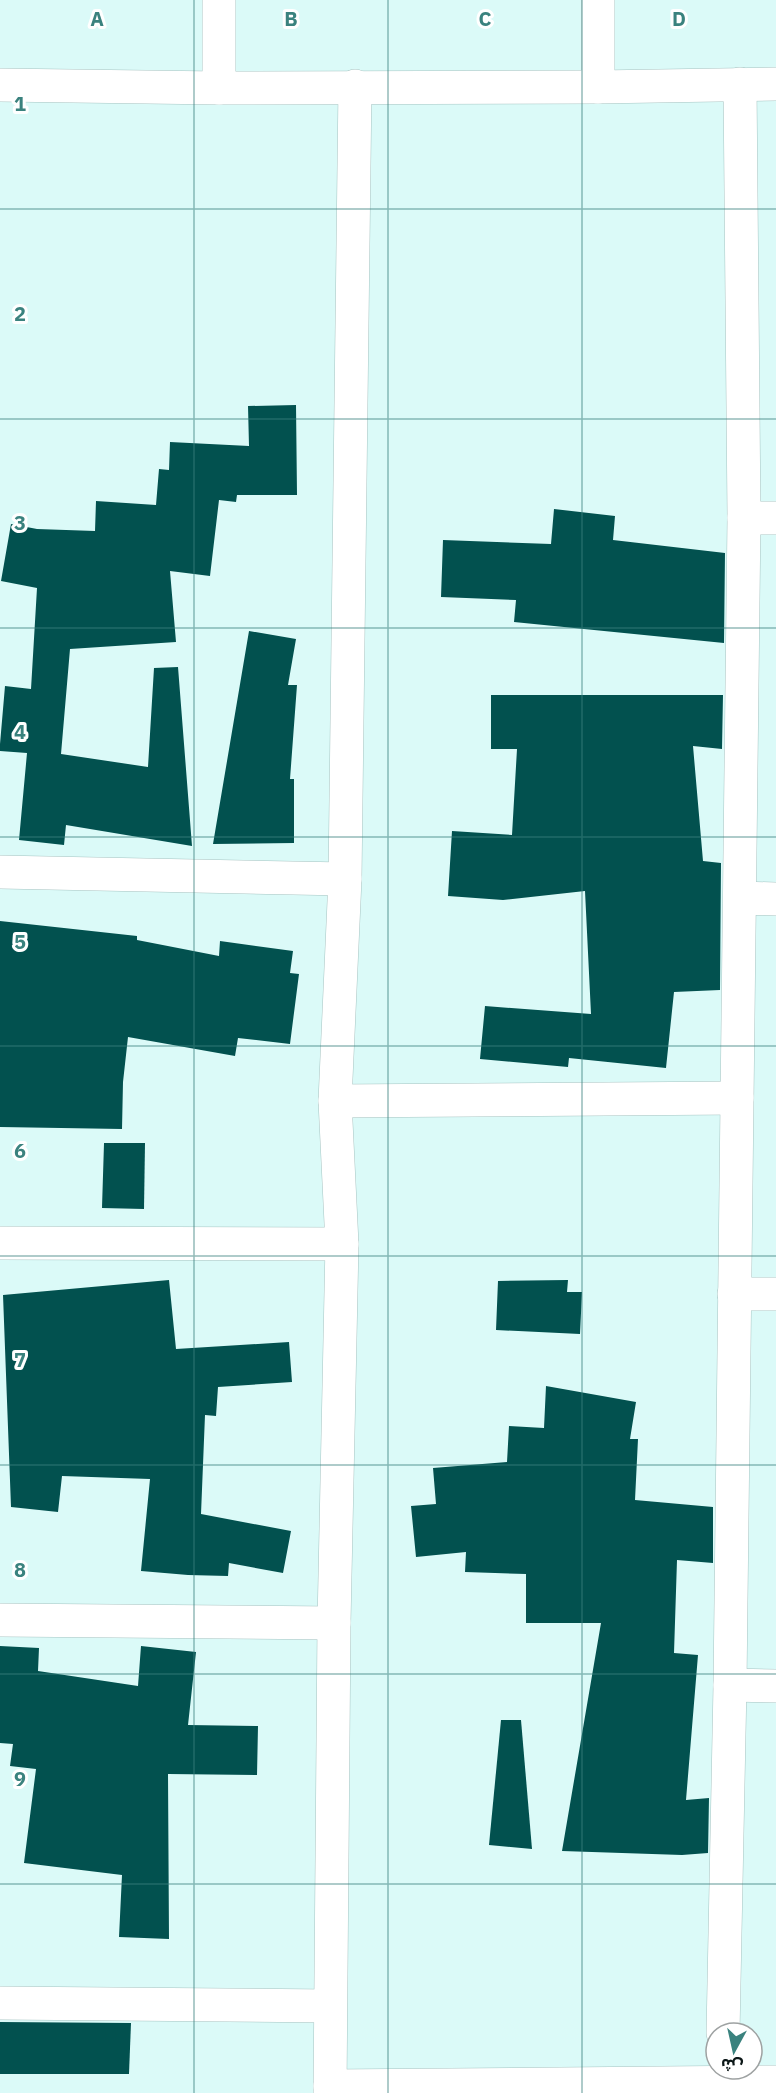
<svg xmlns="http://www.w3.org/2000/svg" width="776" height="2093" font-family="'IBM Plex Sans','Noto Sans Arabic',sans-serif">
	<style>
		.building { fill: #02514f }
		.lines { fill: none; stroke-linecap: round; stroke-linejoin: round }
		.minor-casing { stroke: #a7c4c2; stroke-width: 34 }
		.minor { stroke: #fff; stroke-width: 33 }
		.grid { fill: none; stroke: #3a827e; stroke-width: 1.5; stroke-opacity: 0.55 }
		.grid-label { font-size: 20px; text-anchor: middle; font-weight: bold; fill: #3a827e; stroke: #fff; stroke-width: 6; stroke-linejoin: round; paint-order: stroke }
	</style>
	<rect width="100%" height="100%" fill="#dbfaf8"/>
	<g class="building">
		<polygon points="296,405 297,495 237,495 236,502 219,500 210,576 170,571 176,642 70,649 61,754 148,767 154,668 178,667 192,846 66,825 64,845 19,840 27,753 0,751 0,744 5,686 31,689 37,588 1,581 11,524 37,529 95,531 96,501 156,505 159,469 169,470 170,442 249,446 248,406"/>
		<polygon points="554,509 615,516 613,540 725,553 724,643 514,622 516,600 441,597 443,540 551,544"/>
		<polygon points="249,631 296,639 288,685 297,685 290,779 294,779 294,843 213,844"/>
		<polygon points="491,695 723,695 722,749 693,746 703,861 721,863 720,990 674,992 666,1068 569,1058 568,1067 480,1059 485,1006 591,1014 585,891 503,900 448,896 452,831 512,835 517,749 491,749"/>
		<polygon points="0,921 137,936 137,940 219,956 220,941 293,951 290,973 299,974 290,1044 238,1038 235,1056 128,1037 123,1082 122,1129 0,1127"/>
		<polygon points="104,1143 145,1143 144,1209 102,1208"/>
		<polygon points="169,1280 176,1349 289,1342 292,1382 218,1387 216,1416 205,1415 201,1514 291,1531 283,1573 229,1563 228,1576 188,1575 141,1571 150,1479 62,1476 58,1512 11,1507 3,1295"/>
		<polygon points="568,1280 567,1292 582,1292 580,1334 496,1330 498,1281"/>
		<polygon points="546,1386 636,1402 630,1439 638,1439 635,1500 713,1507 713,1563 677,1560 674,1653 698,1655 686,1800 709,1798 708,1853 682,1855 562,1851 601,1623 526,1623 526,1574 465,1572 466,1552 416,1557 411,1506 436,1504 433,1468 507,1462 509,1426 544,1428"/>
		<polygon points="0,1646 39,1648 38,1671 138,1686 141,1646 196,1652 188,1725 258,1726 257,1775 168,1774 169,1939 119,1937 122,1875 24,1863 36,1769 10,1766 13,1744 0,1743"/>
		<polygon points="501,1720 521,1720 532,1849 489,1845"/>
		<polygon points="0,2022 131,2023 129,2074 0,2074"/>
	</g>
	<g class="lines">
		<defs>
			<g id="minor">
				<polyline points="219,0 219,88"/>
				<polyline points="0,85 219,88 598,87 776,84"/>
				<polyline points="598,87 598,0"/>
				<polyline points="744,518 776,518"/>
				<polyline points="0,872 345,879"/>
				<polyline points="740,898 776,899"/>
				<polyline points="335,1101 737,1098"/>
				<polyline points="0,1243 342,1244"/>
				<polyline points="734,1294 776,1294"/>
				<polyline points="0,1620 334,1623"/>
				<polyline points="730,1685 776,1686"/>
				<polyline points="0,2003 330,2006"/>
				<polyline points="723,2033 730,1685 744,518 740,84"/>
				<polyline points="330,2086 776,2082"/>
				<polyline points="330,2093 334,1623 342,1244 335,1101 345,879 355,86"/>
			</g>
		</defs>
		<use href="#minor" class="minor-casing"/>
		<use href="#minor" class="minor"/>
	</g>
	<path class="grid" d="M194,0v2093M388,0v2093M582,0v2093M0,209h776M0,419h776M0,628h776M0,837h776M0,1046h776M0,1256h776M0,1465h776M0,1674h776M0,1884h776"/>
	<g class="grid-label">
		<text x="97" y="26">A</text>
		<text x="291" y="26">B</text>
		<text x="485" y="26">C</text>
		<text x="679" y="26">D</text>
		<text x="20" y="111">1</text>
		<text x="20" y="321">2</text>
		<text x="20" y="530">3</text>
		<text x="20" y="739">4</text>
		<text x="20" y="949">5</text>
		<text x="20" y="1158">6</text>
		<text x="20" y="1367">7</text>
		<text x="20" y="1577">8</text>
		<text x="20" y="1786">9</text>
	</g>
	<g transform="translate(734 2051) rotate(188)"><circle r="28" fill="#ffffff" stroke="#9ea2a2" stroke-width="1.5"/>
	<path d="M0-4.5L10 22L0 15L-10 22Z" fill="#3a827e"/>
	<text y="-9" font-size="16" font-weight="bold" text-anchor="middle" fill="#0c1717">ش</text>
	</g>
</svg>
